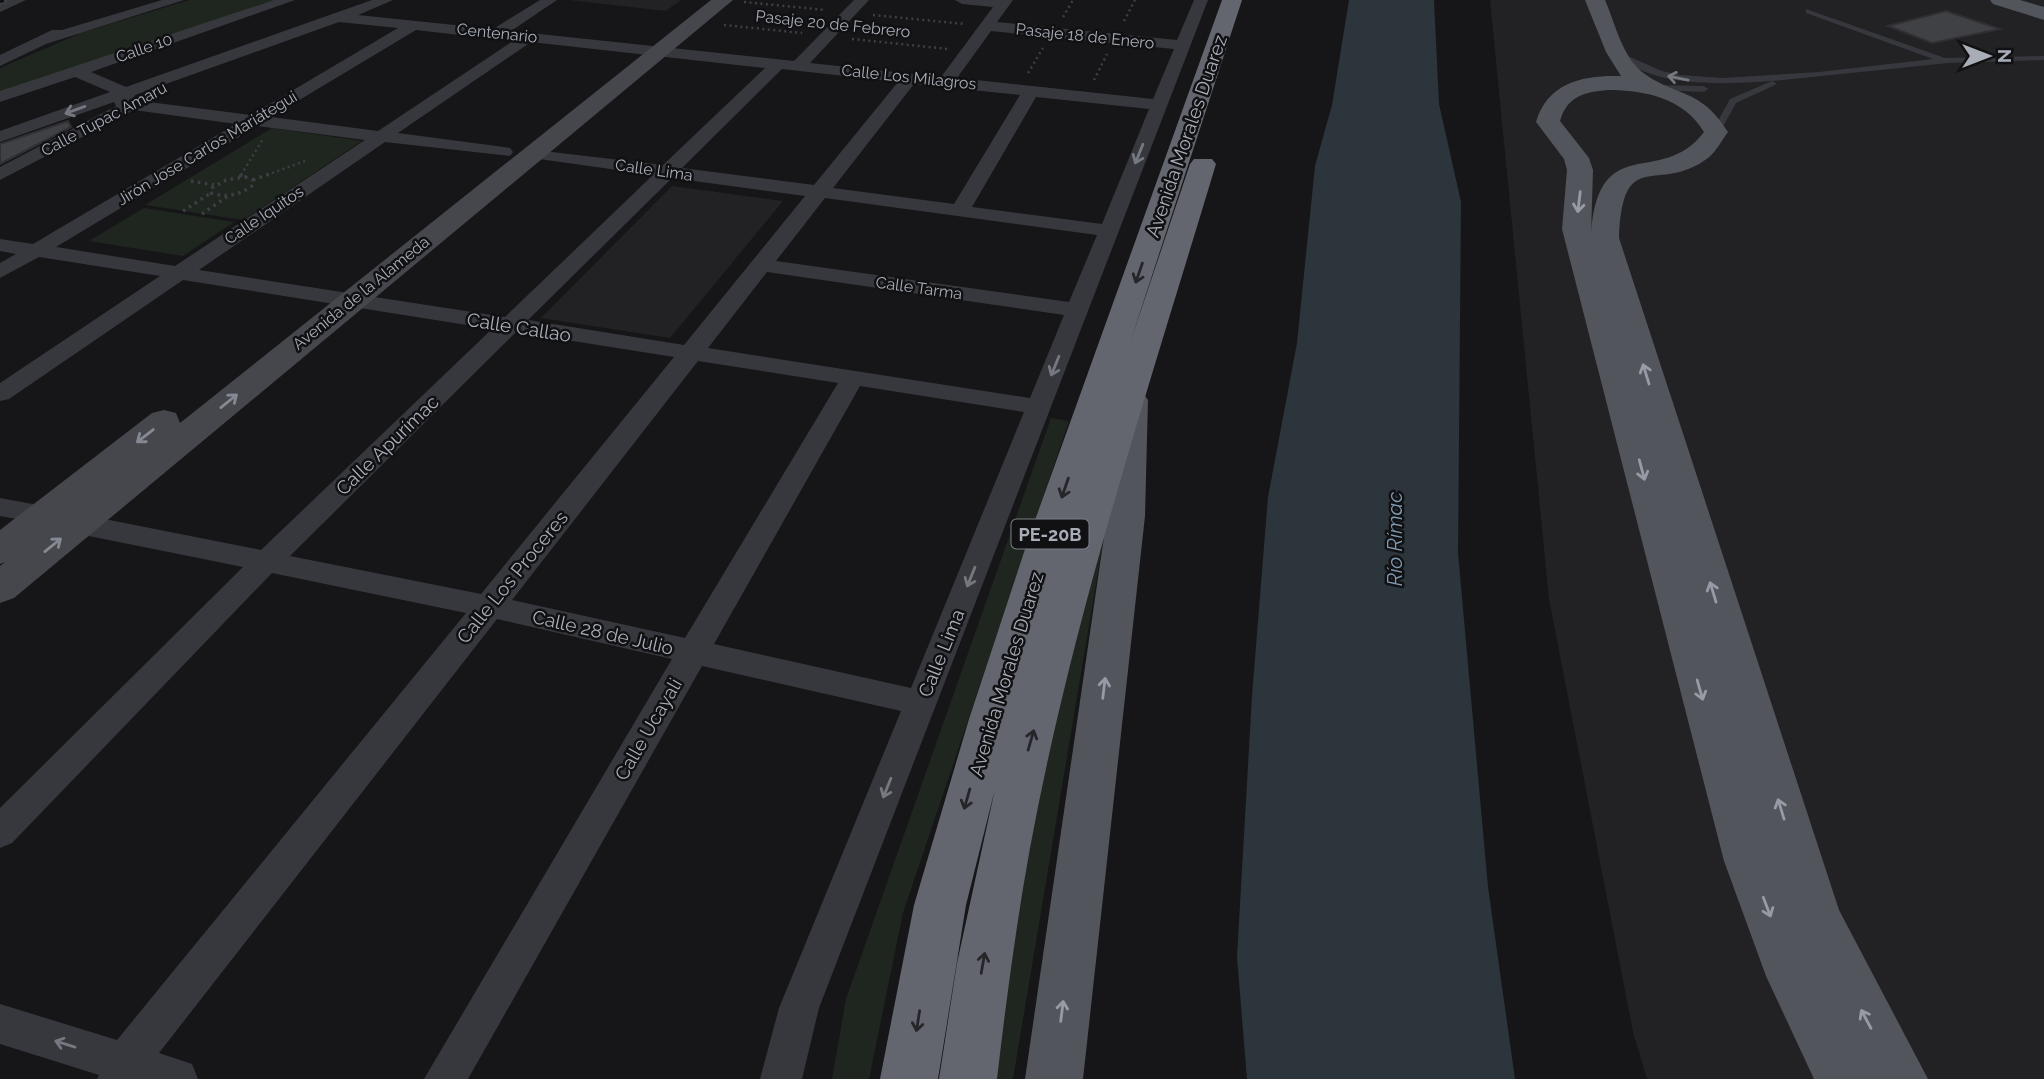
<svg xmlns="http://www.w3.org/2000/svg" width="2044" height="1079" font-family="Raleway,sans-serif">
	<style>
		.built { fill: #222225 }
		.green { fill: #1e261f }
		.water { fill: #2c353c }
		.building { fill: #404145; stroke: #303034; stroke-width: 2 }
		.lines { fill: none; stroke-linecap: round; stroke-linejoin: round }
		.path-far1 { stroke: #3d3f44; stroke-width: 2.5; stroke-dasharray: 2 3.5; stroke-linecap: butt }
		.path { stroke: #3d3f44; stroke-width: 3.5; stroke-dasharray: 2.5 4.5; stroke-linecap: butt }
		.lane { fill: #37383d; fill-rule: evenodd }
		.street { fill: #37383d; fill-rule: evenodd }
		.secondary { fill: #45474d; fill-rule: evenodd }
		.primary { fill: #53555c; fill-rule: evenodd }
		.highway { fill: #63666e; fill-rule: evenodd }
		.rail-casing { stroke: #4a4c52; stroke-width: 5 }
		.rail { stroke: #111113; stroke-width: 3.5; stroke-dasharray: 10; stroke-linecap: butt }
		.oneway { stroke: #757881 }
		.oneway2 { stroke: #979ba6 }
		.oneway3 { stroke: #26262a }
		.oneway4 { stroke: #858993 }
		.labels { text-anchor: middle; dominant-baseline: central; stroke-width: 5; stroke-linejoin: round; paint-order: stroke }
		.far-street-label { font-size: 16px; fill: #a8adb8; stroke: #111113 }
		.shield { fill: #111113; stroke: #7b7e86; stroke-width: 2 }
		.shield-label { font-size: 18px; font-weight: bold; fill: #a8adb8 }
		.street-label { font-size: 19px; fill: #a8adb8; stroke: #111113 }
		.water-label { font-size: 21px; font-style: italic; fill: #7f9bb3; stroke: #111113 }
	</style>
	<rect width="100%" height="100%" fill="#161618"/>
	<g class="built">
		<polygon points="569,0 681,0 666,11"/>
		<polygon points="1490,0 2044,0 2044,1079 1647,1079 1633,1032 1549,599"/>
		<polygon points="672,186 783,201 670,338 541,318"/>
	</g>
	<g class="green">
		<polygon points="189,0 280,0 0,94 0,68 81,33"/>
		<polygon points="272,128 362,141 243,220 145,205"/>
		<polygon points="144,208 234,222 183,256 89,241"/>
		<polygon points="1051,418 1069,421 903,913 869,1079 832,1079 846,999"/>
		<polygon points="1105,530 1013,1079 986,1079 1014,873"/>
	</g>
	<polygon class="water" points="1349,0 1434,0 1439,104 1461,202 1458,553 1488,887 1515,1079 1247,1079 1237,957 1252,696 1268,497 1297,343 1315,166 1332,105"/>
	<g class="building">
		<polygon points="1946,11 2000,29 1932,43 1888,26"/>
		<polygon points="68,121 71,127 0,164 0,144"/>
	</g>
	<g class="lines">
		<g class="path-far1">
			<polyline points="744,2 826,10"/>
			<polyline points="873,15 965,24"/>
			<polyline points="1063,17 1073,0"/>
			<polyline points="1124,21 1135,0"/>
			<polyline points="724,25 802,33"/>
			<polyline points="852,39 948,49"/>
			<polyline points="1028,73 1043,48"/>
			<polyline points="1094,80 1107,54"/>
			<polyline points="241,175 263,139"/>
			<polyline points="267,175 308,160"/>
		</g>
		<g class="path">
			<polyline points="240,177 242,173"/>
			<path d="M245,177l8,3v5c-13,10 -26,13 -42,8l1,-5 14,-8z"/>
			<polyline points="253,180 272,173"/>
			<polyline points="191,181 214,185"/>
			<polyline points="183,211 211,193"/>
			<polyline points="202,214 228,196"/>
		</g>
		<g class="lane">
			<path d="M1806,9l139,49 99,-2v4l-96,3 -176,18 4,2 -1,2 -39,18 -16,29 -4,3 -4,-3 18,-33 42,-18c-50,3 -113,8 -156,-25l7,-2 39,17 19,4 41,3 97,-6 114,-13 -127,-46z"/>
			<polygon points="1660,85 1704,86 1708,89 1704,92 1657,90 1657,86"/>
		</g>
		<g class="street">
			<polygon points="7,0 26,0 0,12 0,3"/>
			<polygon points="162,0 184,0 46,44 0,66 0,55 52,30 62,30"/>
			<path d="M274,0h21l-204,72 35,15 246,-87h21l-35,15 135,14 47,-29h17l-46,31 283,30 60,-61h15l-59,63 131,14 52,-70 -31,-3 -7,-4h58l-16,22 180,18 17,-40h14l-389,1008 -17,71h-42l19,-71 122,-297 -199,-45 -234,413h-44l248,-420 -175,-40 -338,434 33,11 6,15h-101l2,-4 -99,-31v-40l117,36 349,-427 -194,-40 -260,270 -12,5v-40l243,-241 -164,-33 -10,-3 -4,-7 4,-7 10,-3 182,36 231,-221 -309,-49 -174,119 -9,2v-18l160,-107 -121,-19 -39,21v-15l16,-9 -16,-3v-12l33,5 203,-120 -102,-14 -134,70v-13l116,-61 -2,-4 -114,40v-11l110,-39 -35,-15 -75,25v-11zM339,22l59,6 -147,87 -118,-15 2,-5zM416,30l97,11 -135,90 -107,-14zM991,31l183,18 -21,50 -196,-21zM531,42l234,26 -102,97 -137,-16 -3,4 9,5 121,17 -148,142 -306,-47 186,-128 125,14 3,-4 -3,-4 -6,-1 -106,-14zM782,69l116,13 -84,103 -132,-17zM914,84l106,11 -66,109 -121,-16zM1036,97l113,12 -47,115 -130,-17zM257,126l108,14 -190,126 -119,-19zM672,178l133,18 -121,149 -156,-25zM825,198l272,37 -28,67 -293,-41zM767,272l297,43 -34,83 -322,-50zM516,332l158,25 -193,237 -191,-38zM698,361l140,22 -153,255 -173,-38zM860,386l164,26 -113,276 -197,-44z"/>
			<polygon points="0,498 54,508 58,515 54,522 44,524 0,516"/>
		</g>
		<polygon class="secondary" points="711,0 733,0 14,598 0,603 0,566 5,562 0,564 0,530 152,413 164,410 176,413 180,423"/>
		<g class="primary">
			<path d="M1585,0h20c10,23 17,56 37,72 35,26 58,15 86,60 -6,8 -12,20 -20,26 -51,38 -85,-14 -89,80l220,672 89,169h-114l-48,-103 -42,-115 -162,-632 5,-59 -3,-11 -28,-37c12,-40 47,-47 85,-46l-15,-24zM1608,90c36,0 76,8 96,42 -43,57 -105,-3 -113,102l2,-64 -4,-12 -29,-37c7,-24 23,-29 48,-31z"/>
			<polygon points="1990,0 2020,0 2044,7 2044,20 1993,4"/>
			<polygon points="1131,390 1143,393 1148,400 1145,516 1083,1079 1025,1079 1107,516 1114,400 1119,393"/>
		</g>
		<path class="highway" d="M1222,0h20l-112,343 60,-179 4,-5h18l4,5c-68,226 -143,452 -186,684 -14,77 -24,154 -33,231h-58l18,-116 38,-174 -29,116 -28,174h-58l34,-174 55,-186 61,-185z"/>
		<defs>
			<polyline id="rail" points="0,2 4,0"/>
		</defs>
		<use href="#rail" class="rail-casing"/>
		<use href="#rail" class="rail"/>
	</g>
	<defs><path id="oneway-shaft" d="M-6 0H5M1.5-3L5.5 0L1.5 3" fill="none" stroke-width="1.6" stroke-linecap="round" stroke-linejoin="round" transform="scale(1.75)"/></defs>
	<g class="oneway">
		<use href="#oneway-shaft" transform="translate(1678 78) rotate(-169)"/>
		<use href="#oneway-shaft" transform="translate(75 110) rotate(160)"/>
		<use href="#oneway-shaft" transform="translate(1139 154) rotate(112)"/>
		<use href="#oneway-shaft" transform="translate(1055 366) rotate(112)"/>
		<use href="#oneway-shaft" transform="translate(971 577) rotate(112)"/>
		<use href="#oneway-shaft" transform="translate(887 788) rotate(112)"/>
		<use href="#oneway-shaft" transform="translate(65 1044) rotate(-163)"/>
	</g>
	<g class="oneway2">
		<use href="#oneway-shaft" transform="translate(1579 202) rotate(97)"/>
		<use href="#oneway-shaft" transform="translate(1646 374) rotate(-107)"/>
		<use href="#oneway-shaft" transform="translate(1642 470) rotate(75)"/>
		<use href="#oneway-shaft" transform="translate(1713 592) rotate(-107)"/>
		<use href="#oneway-shaft" transform="translate(1104 688) rotate(-83)"/>
		<use href="#oneway-shaft" transform="translate(1700 690) rotate(74)"/>
		<use href="#oneway-shaft" transform="translate(1781 809) rotate(-107)"/>
		<use href="#oneway-shaft" transform="translate(1767 907) rotate(69)"/>
		<use href="#oneway-shaft" transform="translate(1062 1011) rotate(-83)"/>
		<use href="#oneway-shaft" transform="translate(1866 1019) rotate(-118)"/>
	</g>
	<g class="oneway3">
		<use href="#oneway-shaft" transform="translate(1139 273) rotate(109)"/>
		<use href="#oneway-shaft" transform="translate(1065 488) rotate(109)"/>
		<use href="#oneway-shaft" transform="translate(1031 740) rotate(-74)"/>
		<use href="#oneway-shaft" transform="translate(967 799) rotate(106)"/>
		<use href="#oneway-shaft" transform="translate(983 963) rotate(-80)"/>
		<use href="#oneway-shaft" transform="translate(918 1021) rotate(99)"/>
	</g>
	<g class="oneway4">
		<use href="#oneway-shaft" transform="translate(229 401) rotate(-39)"/>
		<use href="#oneway-shaft" transform="translate(145 436) rotate(142)"/>
		<use href="#oneway-shaft" transform="translate(53 545) rotate(-39)"/>
	</g>
	<g class="labels">
		<g class="far-street-label">
			<text transform="translate(833 24) rotate(6)">Pasaje 20 de Febrero</text>
			<text transform="translate(497 33) rotate(6)">Centenario</text>
			<text transform="translate(1085 36) rotate(6)">Pasaje 18 de Enero</text>
			<text transform="translate(144 48) rotate(-19)">Calle 10</text>
			<text transform="translate(909 77) rotate(6)">Calle Los Milagros</text>
			<text transform="translate(104 119) rotate(-28)">Calle Tupac Amaru</text>
			<text transform="translate(207 148) rotate(-31)">Jirón Jose Carlos Mariátegui</text>
			<text transform="translate(654 170) rotate(8)">Calle Lima</text>
			<text transform="translate(264 215) rotate(-34)">Calle Iquitos</text>
			<text transform="translate(919 288) rotate(8)">Calle Tarma</text>
			<text transform="translate(361 293) rotate(-39)">Avenida de la Alameda</text>
		</g>
		<rect class="shield" x="1011.5" y="519.5" width="77" height="29" rx="5"/>
		<g class="shield-label">
			<text x="1050" y="534">PE-20B</text>
		</g>
		<g class="street-label">
			<text transform="translate(1186 136) rotate(-71)">Avenida Morales Duarez</text>
			<text transform="translate(519 327) rotate(9)">Calle Callao</text>
			<text transform="translate(387 445) rotate(-44)">Calle Apurímac</text>
			<text transform="translate(512 577) rotate(-51)">Calle Los Proceres</text>
			<text transform="translate(603 632) rotate(13)">Calle 28 de Julio</text>
			<text transform="translate(941 653) rotate(-68)">Calle Lima</text>
			<text transform="translate(1006 674) rotate(-73)">Avenida Morales Duarez</text>
			<text transform="translate(648 729) rotate(-60)">Calle Ucayali</text>
		</g>
		<g class="water-label">
			<text transform="translate(1394 539) rotate(-90)">Río Rímac</text>
		</g>
	</g>
	<g transform="translate(1988 56) rotate(90)" stroke="#111113" stroke-width="5" paint-order="stroke">
	<path d="M0-5L12 26L0 18L-12 26Z" fill="#a8adb8"/>
	<text y="-10" font-size="19" font-weight="bold" text-anchor="middle" fill="#a8adb8">N</text>
	</g>
</svg>
